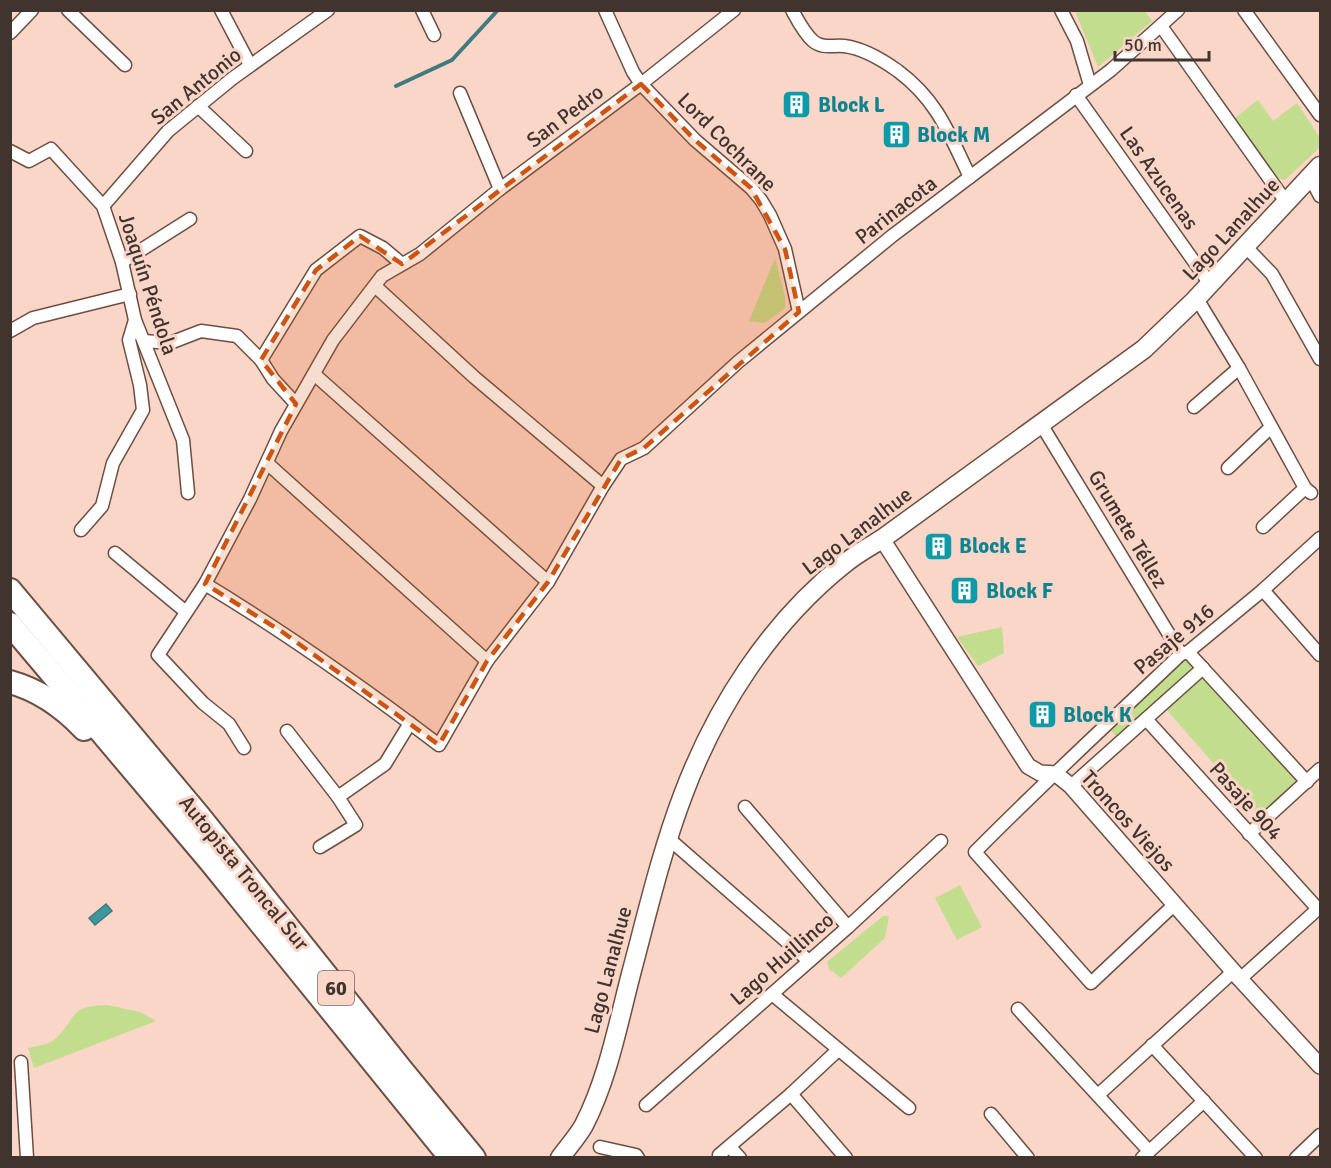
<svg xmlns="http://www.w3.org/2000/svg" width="1331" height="1168" font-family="Signika,sans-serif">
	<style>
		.green { fill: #c2dd8d }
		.water { fill: #3d99a1; stroke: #3e7a7e; stroke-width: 1.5 }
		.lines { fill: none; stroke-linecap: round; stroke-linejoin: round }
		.stream { stroke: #3e7a7e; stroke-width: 4 }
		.minor-casing { stroke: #6c4f43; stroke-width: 15 }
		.tertiary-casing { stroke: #6c4f43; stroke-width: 18 }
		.secondary-casing { stroke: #6c4f43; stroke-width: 21 }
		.motorway-casing { stroke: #6c4f43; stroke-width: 26 }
		.minor { stroke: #fff; stroke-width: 12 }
		.tertiary { stroke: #fff; stroke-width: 15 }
		.secondary { stroke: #fff; stroke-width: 18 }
		.motorway { stroke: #fff; stroke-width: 22 }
		.marked { fill: #cf5311; fill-opacity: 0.2; stroke: #cf5311; stroke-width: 4.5; stroke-dasharray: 12 8; stroke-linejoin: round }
		.labels { text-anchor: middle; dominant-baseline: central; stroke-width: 6; stroke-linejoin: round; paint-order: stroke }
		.shield { fill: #fad6c8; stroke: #78645c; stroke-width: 1.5 }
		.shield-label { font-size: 20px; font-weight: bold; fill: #41332d }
		.street-label { font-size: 21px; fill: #41332d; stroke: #fad6c8 }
		.culture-label { font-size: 21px; font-weight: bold; fill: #0d838f; stroke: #fad6c8; text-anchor: start }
	</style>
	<rect width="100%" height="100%" fill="#fad6c8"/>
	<g class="green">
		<polygon points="1075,11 1145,11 1152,21 1098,67"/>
		<polygon points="1258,100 1273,121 1297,103 1320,138 1320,147 1285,180 1277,178 1235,118"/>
		<polygon points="775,258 785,296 785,308 765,323 749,321"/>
		<polygon points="1002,627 1004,653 978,666 957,637"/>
		<polygon points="1187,659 1195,667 1118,739 1110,729"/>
		<polygon points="1203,675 1297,779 1259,816 1166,709"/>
		<polygon points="960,885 982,927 957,940 935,898"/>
		<polygon points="883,916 889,916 885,938 841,978 829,969 827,962"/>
		<path d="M107,1005l33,7 16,9 -122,47 -6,-20c8,-2 21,-3 27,-9 24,-22 12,-33 52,-34z"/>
	</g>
	<polygon class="water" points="106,904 112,911 95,925 89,918"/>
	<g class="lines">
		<polyline class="stream" points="396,86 452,60 498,10"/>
		<defs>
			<g id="minor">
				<polyline points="68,10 125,65"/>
				<polyline points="221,10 250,65"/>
				<polyline points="422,10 434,35"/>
				<polyline points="605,10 633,72 641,84 695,140 751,188 761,200 770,215 785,249 799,312"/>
				<path d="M792,10c6,11 12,23 21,31 10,8 19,4 31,5 18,2 40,15 54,25 40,30 51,63 72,106"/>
				<polyline points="1061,10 1077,41 1090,85"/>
				<polyline points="1244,10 1320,115"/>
				<polyline points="1161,26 1286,202"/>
				<polyline points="10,33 32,10"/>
				<polyline points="460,93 500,189"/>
				<polyline points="1076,95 1210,284"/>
				<polyline points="198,106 246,151"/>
				<polyline points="10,151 29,161 51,149 103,206 122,262 135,320 183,440 188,493"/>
				<polyline points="1310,177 1320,196"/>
				<polyline points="103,206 168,131 233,78 328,10"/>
				<polyline points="1245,246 1272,274 1320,359"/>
				<polyline points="122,262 190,219"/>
				<polyline points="375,286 474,377 603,486"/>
				<polyline points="1195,300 1202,307 1239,368 1305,488 1311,493"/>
				<polyline points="10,331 33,318 130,294"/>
				<polyline points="144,341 170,343 201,331 237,336 261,360 273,379 296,404"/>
				<polyline points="261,360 316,270 360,236 383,248 402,264"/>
				<polyline points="314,374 548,582"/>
				<polyline points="1194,407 1239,368"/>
				<polyline points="1041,424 1181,654"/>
				<polyline points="267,463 487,661"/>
				<polyline points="1228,468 1271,427"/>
				<polyline points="1263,527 1305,488"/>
				<polyline points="81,530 102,506 113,463 143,410 140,385 129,340 135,320"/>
				<polyline points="115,553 186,612"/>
				<path d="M205,584c81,49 159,104 234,161l48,-84 61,-79 55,-96 18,-27 23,-11 94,-86 154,-126 219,-166 67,-60"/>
				<polyline points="1263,590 1320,655"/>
				<polyline points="1188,652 1307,782"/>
				<polyline points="1146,719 1318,909"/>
				<polyline points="287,731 338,797 356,825 320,847"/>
				<polyline points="244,748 229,724 203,703 158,655 205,584 250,499 281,431 333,340 382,276 420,254 500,189 641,84 734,10"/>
				<polyline points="1071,786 1203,668"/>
				<polyline points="338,797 385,764 410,723"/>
				<polyline points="745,807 848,927"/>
				<polyline points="1249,834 1320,769"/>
				<polyline points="668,838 809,961"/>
				<path d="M1175,904l-84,79 -116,-131c67,-68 137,-132 206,-198l7,-2 75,-62 57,-52"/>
				<polyline points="1240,979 1320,907"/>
				<polyline points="772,994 909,1108"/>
				<polyline points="1018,1009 1149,1151"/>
				<polyline points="1152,1045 1256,1158"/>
				<polyline points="21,1062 27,1158"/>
				<polyline points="791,1094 846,1158"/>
				<polyline points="1098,1095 1234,971"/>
				<polyline points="646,1105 848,927 941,841"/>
				<polyline points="991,1114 1028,1158"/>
				<polyline points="600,1147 636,1155 638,1158"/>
				<polyline points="730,1147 740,1158"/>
				<polyline points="719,1155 791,1094 838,1050"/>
				<polyline points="1142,1158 1204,1101"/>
				<polyline points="1296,1158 1320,1135"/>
			</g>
			<polyline id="tertiary" points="882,539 1028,766 1040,773 1056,774 1071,786 1240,979 1320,1066"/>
			<path id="secondary" d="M560,1158c8,-11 18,-22 24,-33 24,-47 34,-101 47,-151 16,-60 30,-121 52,-179 33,-88 87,-172 161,-231 12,-10 25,-17 38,-25l262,-190 51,-49 125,-134"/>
			<g id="motorway">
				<polyline points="10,590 200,817 401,1069 474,1158"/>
				<polyline points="10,624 210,861 451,1158"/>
				<path d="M10,682c29,8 54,26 74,47"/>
			</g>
		</defs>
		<use href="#minor" class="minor-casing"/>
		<use href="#tertiary" class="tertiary-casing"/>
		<use href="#secondary" class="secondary-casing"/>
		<use href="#motorway" class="motorway-casing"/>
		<use href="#minor" class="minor"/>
		<use href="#tertiary" class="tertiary"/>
		<use href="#secondary" class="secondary"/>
		<use href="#motorway" class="motorway"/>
	</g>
	<path class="marked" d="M641,84l54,56 56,48 34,61 14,63 -155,136 -23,11 -73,123 -61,79 -48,84 -158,-114 -76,-47 91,-180 -35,-44 55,-90 44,-34 42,28z"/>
	<defs>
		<symbol id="building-square" viewBox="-11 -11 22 22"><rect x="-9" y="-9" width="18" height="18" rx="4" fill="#0f9aa8" stroke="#fad6c8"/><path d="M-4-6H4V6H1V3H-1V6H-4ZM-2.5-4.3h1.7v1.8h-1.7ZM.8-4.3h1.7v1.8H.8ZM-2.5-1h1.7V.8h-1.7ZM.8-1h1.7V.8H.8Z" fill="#fff"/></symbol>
	</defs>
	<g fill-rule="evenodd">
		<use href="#building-square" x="780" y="88" width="33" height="33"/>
		<use href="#building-square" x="880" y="118" width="33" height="33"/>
		<use href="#building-square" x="922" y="530" width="33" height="33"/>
		<use href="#building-square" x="948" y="574" width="33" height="33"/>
		<use href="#building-square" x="1026" y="698" width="33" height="33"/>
	</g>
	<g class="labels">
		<rect class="shield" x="318" y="971" width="36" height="34" rx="4.5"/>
		<g class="shield-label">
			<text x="336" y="988">60</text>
		</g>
		<g class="street-label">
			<text transform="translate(196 86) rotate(-39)">San Antonio</text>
			<text transform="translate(565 116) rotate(-37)">San Pedro</text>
			<text transform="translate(727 142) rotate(45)">Lord Cochrane</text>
			<text transform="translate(1159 178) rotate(55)">Las Azucenas</text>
			<text transform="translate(896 210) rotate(-38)">Parinacota</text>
			<text transform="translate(1231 229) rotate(-47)">Lago Lanalhue</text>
			<text transform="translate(148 284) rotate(72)">Joaquín Péndola</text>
			<text transform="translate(1128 529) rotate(59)">Grumete Téllez</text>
			<text transform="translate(857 531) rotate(-37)">Lago Lanalhue</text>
			<text transform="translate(1174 639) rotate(-40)">Pasaje 916</text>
			<text transform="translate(1246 801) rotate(48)">Pasaje 904</text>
			<text transform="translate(1128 821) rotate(48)">Troncos Viejos</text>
			<text transform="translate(244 873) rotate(51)">Autopista Troncal Sur</text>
			<text transform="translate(782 959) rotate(-41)">Lago Huillinco</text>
			<text transform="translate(608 970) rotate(-75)">Lago Lanalhue</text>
		</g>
		<g class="culture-label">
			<text x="818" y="105">Block L</text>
			<text x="917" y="135">Block M</text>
			<text x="959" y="546">Block E</text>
			<text x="986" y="591">Block F</text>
			<text x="1063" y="715">Block K</text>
		</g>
	</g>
	<rect width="1331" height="1168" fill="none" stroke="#41332d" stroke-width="24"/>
	<path d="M1115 51v9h94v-9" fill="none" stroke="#41332d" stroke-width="3"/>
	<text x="1124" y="51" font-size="18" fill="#41332d" stroke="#fad6c8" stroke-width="4.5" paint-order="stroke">50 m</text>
</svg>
